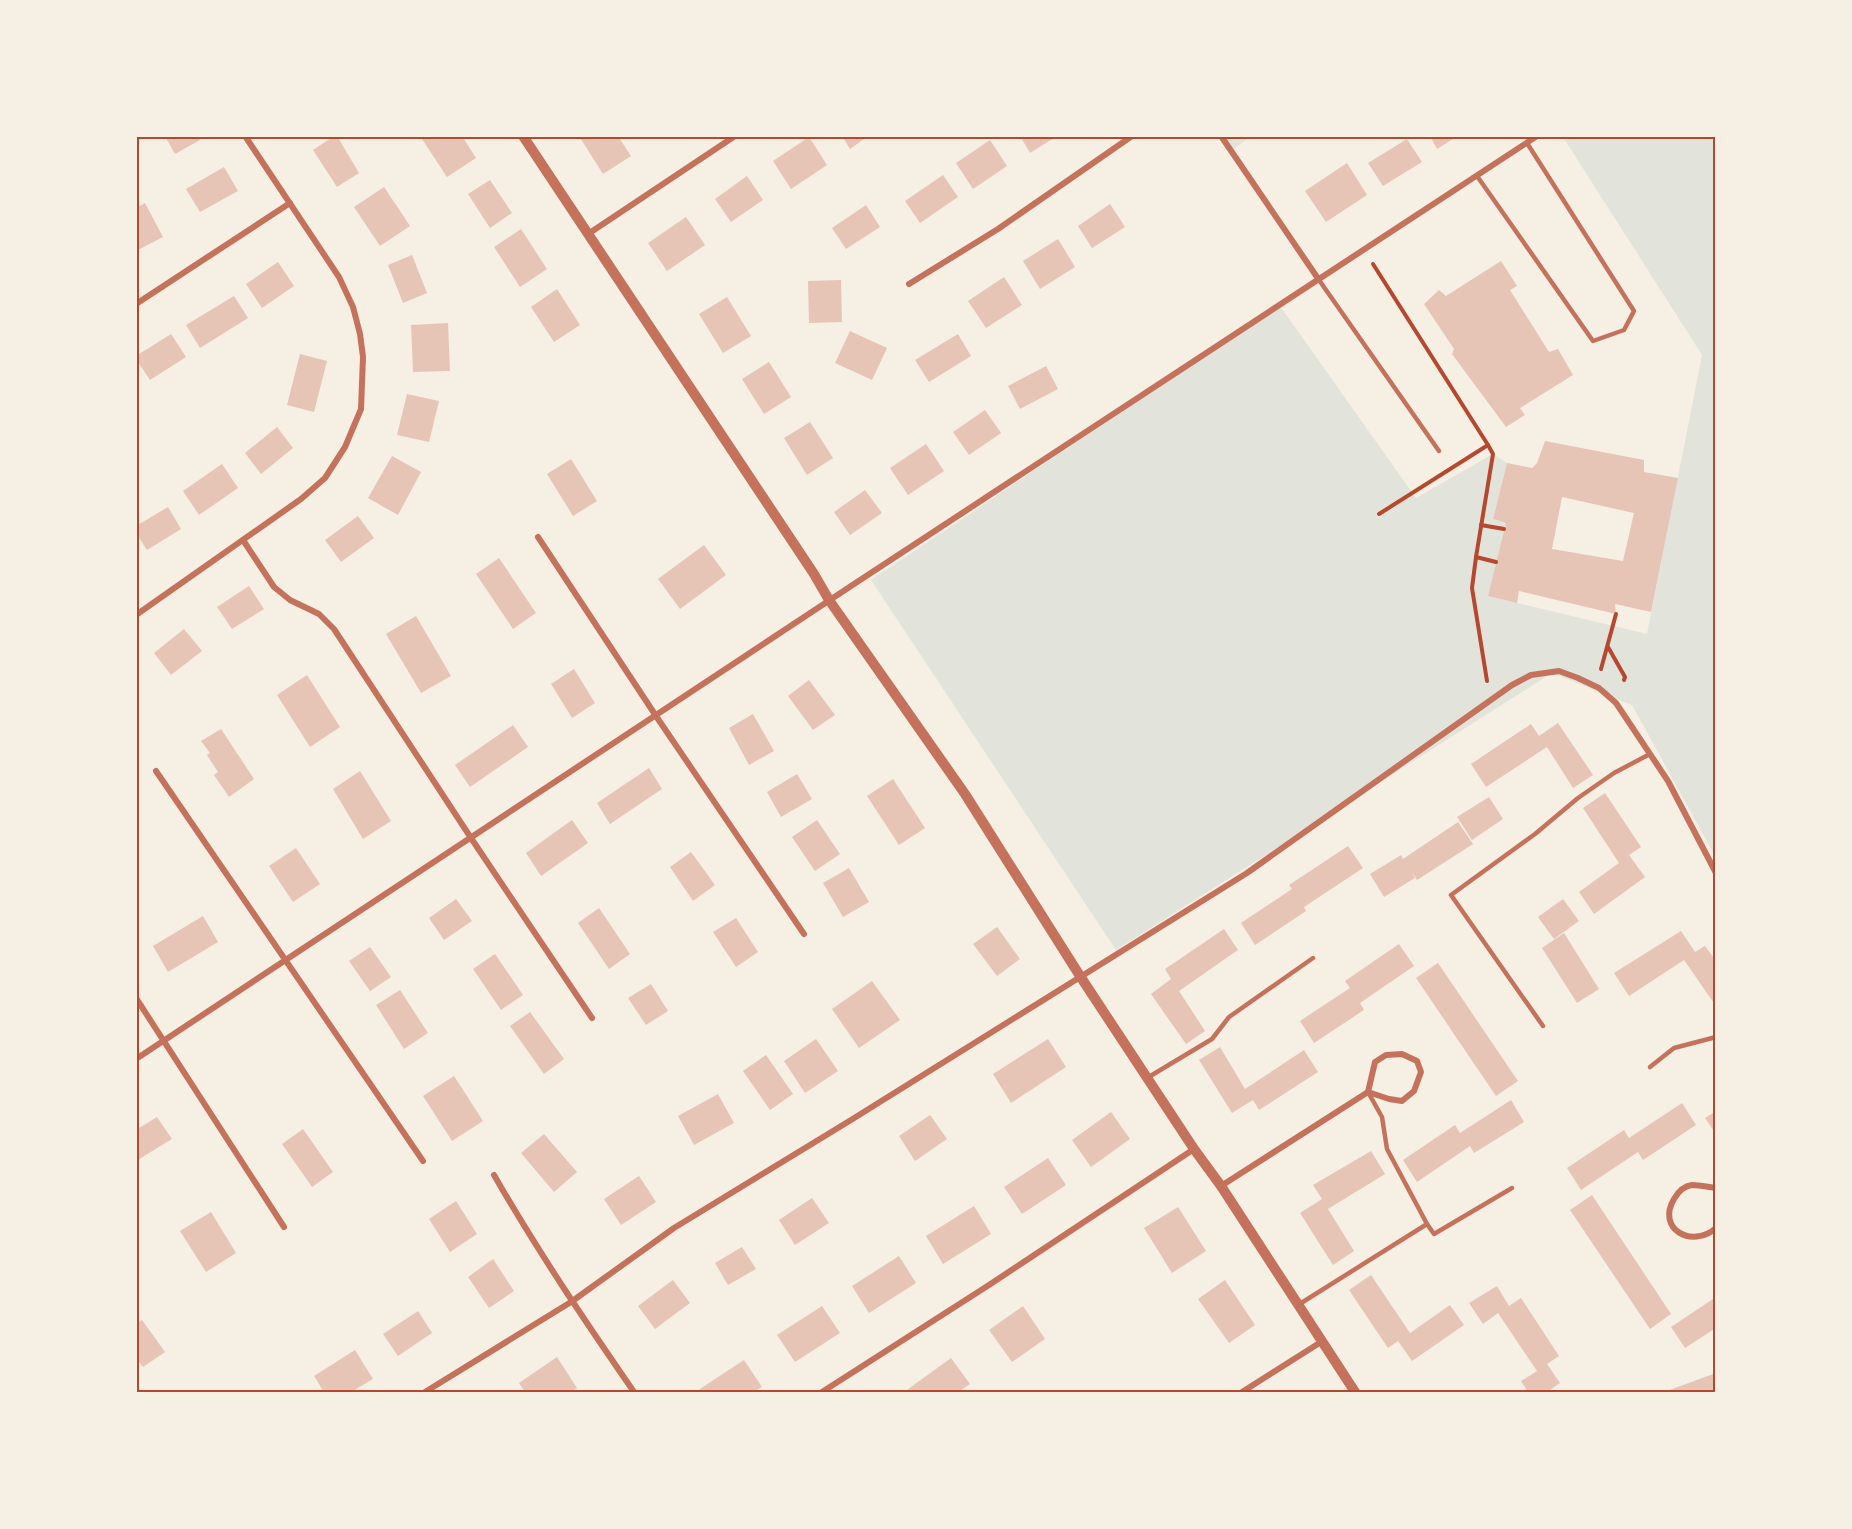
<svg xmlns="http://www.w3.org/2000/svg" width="1852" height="1529" font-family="Lato,sans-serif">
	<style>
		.green { fill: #e2e4dc }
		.building { fill: #e6c5b7; fill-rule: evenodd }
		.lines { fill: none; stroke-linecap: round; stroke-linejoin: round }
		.path { stroke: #b5482f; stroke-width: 4 }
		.service { stroke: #c5725c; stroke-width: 4.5 }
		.minor { stroke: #c5725c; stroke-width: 6 }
		.tertiary { stroke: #c5725c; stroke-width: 10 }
		.neatline { fill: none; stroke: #b5482f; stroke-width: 2 }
	</style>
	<rect width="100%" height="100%" fill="#f6efe4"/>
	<g class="green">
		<polygon points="1221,137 1250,137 1231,151"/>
		<polygon points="1563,137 1715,137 1715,856 1632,705 1552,673 1116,950 871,580 1280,306 1416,498 1493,454 1507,463 1493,519 1506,523 1489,596 1647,634 1702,355"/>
	</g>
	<g class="building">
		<polygon points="165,136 198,136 200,140 175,154"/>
		<polygon points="334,136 337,136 359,173 337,187 313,150"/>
		<polygon points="420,136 462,136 476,158 447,177"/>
		<polygon points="579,136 618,136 631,156 603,174"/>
		<polygon points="842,136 868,136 850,149"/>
		<polygon points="1020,136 1057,136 1030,153"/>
		<polygon points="1430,136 1458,136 1437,149"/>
		<polygon points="809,137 827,165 791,189 773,161"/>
		<polygon points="1407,139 1422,162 1383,186 1368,163"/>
		<polygon points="990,140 1007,166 973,189 956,163"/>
		<polygon points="1347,163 1367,195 1326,222 1305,191"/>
		<polygon points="224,167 238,191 200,212 186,189"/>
		<polygon points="943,175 958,197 920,223 905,201"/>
		<polygon points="747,176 763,200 731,222 715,199"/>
		<polygon points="490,180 512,213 490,228 468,194"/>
		<polygon points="384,187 410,226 380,246 354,207"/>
		<polygon points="145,203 163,237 136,251 136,208"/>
		<polygon points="1110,204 1125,227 1092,248 1078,226"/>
		<polygon points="866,205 880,227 846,249 832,228"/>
		<polygon points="686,217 705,245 667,271 648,243"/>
		<polygon points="521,229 547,269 520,287 494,247"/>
		<polygon points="1058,239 1075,267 1040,289 1023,261"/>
		<polygon points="412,255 427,293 403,303 388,265"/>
		<polygon points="1501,261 1517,286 1510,290 1549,352 1558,349 1573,375 1520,408 1525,415 1506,427 1452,354 1454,349 1424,304 1439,290 1446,296"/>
		<polygon points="278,262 294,286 262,308 246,284"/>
		<polygon points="1004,277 1022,305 986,328 968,301"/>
		<polygon points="841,280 842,322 809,323 808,281"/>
		<polygon points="557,289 580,325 554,342 531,307"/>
		<polygon points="234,296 248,318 200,348 186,325"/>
		<polygon points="727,297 751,336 723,353 699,314"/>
		<polygon points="448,323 450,371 413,372 411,325"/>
		<polygon points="850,331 887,348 872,380 835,363"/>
		<polygon points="171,334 186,357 150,380 136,359 136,356"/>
		<polygon points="958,334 971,356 929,382 915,360"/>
		<polygon points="300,354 327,361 314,412 287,405"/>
		<polygon points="769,362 791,397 764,414 742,379"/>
		<polygon points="1046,366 1058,389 1020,409 1008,386"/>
		<polygon points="407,394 439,401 429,442 397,435"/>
		<polygon points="985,410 1001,433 969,455 953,432"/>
		<polygon points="810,422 833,458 807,475 784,438"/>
		<polygon points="277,427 293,448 261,474 245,453"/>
		<path d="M1545,441l99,19v12l34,6 -27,134 -36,-8 1,10 -97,-23 -2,12 -29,-7 18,-73 -13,-4 14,-56 25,5 5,-5zM1562,497l72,16 -11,48 -71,-12z"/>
		<polygon points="926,444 944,471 908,495 890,468"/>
		<polygon points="392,456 421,472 398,515 368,498"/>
		<polygon points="571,459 597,501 573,516 547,474"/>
		<polygon points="222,464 238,488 199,515 183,491"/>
		<polygon points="865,490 882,513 850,535 834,512"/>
		<polygon points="168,507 181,529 147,550 136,533 136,526"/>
		<polygon points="358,516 374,538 341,562 325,540"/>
		<polygon points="704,545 726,575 680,609 658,579"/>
		<polygon points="499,558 536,613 513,629 476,574"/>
		<polygon points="249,586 264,609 232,629 217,607"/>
		<polygon points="416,616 451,676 421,693 386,634"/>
		<polygon points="184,629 202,651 171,675 154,653"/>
		<polygon points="574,669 595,703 572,718 551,684"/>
		<polygon points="307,675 340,727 310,747 277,695"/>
		<polygon points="809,680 835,715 813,730 788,696"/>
		<polygon points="753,714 774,751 749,765 729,728"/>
		<polygon points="1558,723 1593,775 1573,788 1547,747 1486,787 1471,764 1531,724 1539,736"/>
		<polygon points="513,725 528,747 470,787 455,765"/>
		<polygon points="221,729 254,779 229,797 214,775 218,772 207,755 210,753 201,741"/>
		<polygon points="649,768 662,789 610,824 597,803"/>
		<polygon points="360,771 391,821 363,839 333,789"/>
		<polygon points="797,774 812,799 781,817 767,792"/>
		<polygon points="893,779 925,828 899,845 867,796"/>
		<polygon points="1605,793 1641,847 1629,855 1645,877 1594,914 1579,892 1619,863 1583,808"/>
		<polygon points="1489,797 1503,819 1472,840 1457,817"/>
		<polygon points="572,820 588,843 541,876 526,853"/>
		<polygon points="817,820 840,854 815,871 792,837"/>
		<polygon points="1458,822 1473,844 1417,880 1411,870 1415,878 1384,897 1370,874 1401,855 1403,859"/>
		<polygon points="1348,846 1363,868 1304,907 1306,911 1255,945 1241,923 1292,889 1289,885"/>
		<polygon points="296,848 320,884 293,902 269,866"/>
		<polygon points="691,852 715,885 693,901 670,867"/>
		<polygon points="849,868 869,902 843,917 823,883"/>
		<polygon points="456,899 472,921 444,940 429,918"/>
		<polygon points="1563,899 1579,921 1554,939 1538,917"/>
		<polygon points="599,908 630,954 609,969 578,923"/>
		<polygon points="203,916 218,942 168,972 153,946"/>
		<polygon points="736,918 758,952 736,967 713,932"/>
		<polygon points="997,927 1020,959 997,976 973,944"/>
		<polygon points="1224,929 1238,950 1179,991 1205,1031 1186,1044 1151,994 1171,979 1165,969"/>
		<polygon points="1681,931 1695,952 1705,946 1716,961 1716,1006 1684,960 1629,996 1614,973"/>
		<polygon points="1564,933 1599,989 1577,1003 1542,948"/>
		<polygon points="1399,944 1414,966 1360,1003 1364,1010 1314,1043 1300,1021 1350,988 1345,981"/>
		<polygon points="370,947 391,977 370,991 349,961"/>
		<polygon points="495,954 523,995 501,1010 473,969"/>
		<polygon points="1438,963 1518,1081 1496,1096 1416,978"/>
		<polygon points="872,981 900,1020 859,1048 832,1009"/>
		<polygon points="651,984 668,1011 646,1025 628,998"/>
		<polygon points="400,990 428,1033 404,1049 376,1005"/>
		<polygon points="530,1012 564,1059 544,1074 510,1026"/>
		<polygon points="816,1039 838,1071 805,1093 784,1061"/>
		<polygon points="1048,1039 1066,1067 1011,1103 993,1074"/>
		<polygon points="1220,1047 1245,1089 1304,1050 1318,1072 1259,1110 1253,1100 1232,1113 1199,1060"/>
		<polygon points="766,1055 793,1094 770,1110 743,1071"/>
		<polygon points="454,1076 483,1121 452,1141 423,1096"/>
		<polygon points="718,1094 734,1123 694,1145 678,1116"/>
		<polygon points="1511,1100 1524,1122 1474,1153 1470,1146 1417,1182 1403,1160 1455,1125 1460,1133"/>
		<polygon points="1682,1103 1696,1125 1643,1160 1638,1152 1581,1190 1567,1168 1624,1130 1629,1138"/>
		<polygon points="1716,1111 1716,1134 1705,1118"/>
		<polygon points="1111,1112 1130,1139 1091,1167 1072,1140"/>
		<polygon points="930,1115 947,1139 915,1161 899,1136"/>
		<polygon points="157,1117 172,1139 136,1161 136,1130"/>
		<polygon points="303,1129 333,1172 312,1187 282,1144"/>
		<polygon points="544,1134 577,1172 554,1192 521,1153"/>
		<polygon points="1371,1151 1385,1174 1328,1209 1354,1251 1333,1265 1300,1213 1322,1199 1313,1185"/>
		<polygon points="1048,1158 1066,1185 1022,1214 1004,1187"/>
		<polygon points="639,1176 656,1202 621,1225 604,1199"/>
		<polygon points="1592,1195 1671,1314 1650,1329 1570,1210"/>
		<polygon points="812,1198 829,1223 795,1245 779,1220"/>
		<polygon points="456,1201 477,1234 450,1252 429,1219"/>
		<polygon points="974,1206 991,1234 943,1264 926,1236"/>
		<polygon points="1178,1207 1206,1251 1172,1273 1144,1228"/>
		<polygon points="211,1212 236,1253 206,1272 180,1231"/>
		<polygon points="742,1247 756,1269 728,1285 715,1263"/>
		<polygon points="899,1256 916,1283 869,1313 852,1286"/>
		<polygon points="493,1259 514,1291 489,1308 468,1277"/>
		<polygon points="1371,1275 1410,1333 1450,1305 1464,1325 1412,1361 1398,1341 1388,1348 1349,1290"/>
		<polygon points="673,1280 690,1303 655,1329 638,1306"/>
		<polygon points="1225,1280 1255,1325 1229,1343 1198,1299"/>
		<polygon points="1497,1286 1509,1306 1521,1298 1559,1356 1547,1364 1560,1383 1547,1392 1528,1392 1521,1381 1537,1371 1498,1313 1483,1324 1469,1303"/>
		<polygon points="1716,1297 1716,1328 1685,1348 1671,1327"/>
		<polygon points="822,1306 840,1333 795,1362 777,1335"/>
		<polygon points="1023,1306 1045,1339 1012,1362 989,1330"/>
		<polygon points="418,1311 432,1333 398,1356 383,1334"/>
		<polygon points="142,1320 165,1352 143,1367 136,1358 136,1324"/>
		<polygon points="355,1350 373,1379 351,1392 324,1392 314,1376"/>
		<polygon points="557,1357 577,1388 571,1392 525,1392 519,1383"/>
		<polygon points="951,1358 970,1384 958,1392 909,1392 907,1390"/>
		<polygon points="744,1360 762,1387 753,1392 698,1392 697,1391"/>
		<polygon points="1716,1373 1716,1392 1664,1392"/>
	</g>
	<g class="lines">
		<g class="path">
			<polyline points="1373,264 1488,445"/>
			<polyline points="1379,514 1488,445 1493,454 1476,557 1472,588 1487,681"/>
			<polyline points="1481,525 1504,529"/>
			<polyline points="1476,557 1496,562"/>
			<polyline points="1608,647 1625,677 1624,680"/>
			<polyline points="1601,669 1616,614"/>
		</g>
		<g class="service">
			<polyline points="1477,176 1593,341 1624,330 1634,311 1527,143"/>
			<polyline points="1319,280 1439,451"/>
			<polyline points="1543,1026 1451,895 1535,834 1578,798 1614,773 1650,754"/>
			<polyline points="1650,1067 1674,1048 1716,1037"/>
			<polyline points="1147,1078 1212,1039 1229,1017 1313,958"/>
			<polyline points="1427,1224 1434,1234 1512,1188"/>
			<polyline points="1298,1305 1427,1224 1387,1149 1382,1117 1368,1092"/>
		</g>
		<g class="minor">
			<polyline points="1221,136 1319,280"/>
			<polyline points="588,234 735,136"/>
			<polyline points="909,284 998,229 1132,136"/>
			<polyline points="136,304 290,203"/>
			<polyline points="538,537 656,716 804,934"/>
			<polyline points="243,540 274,587 290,600 319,614 334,629 471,838 592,1018"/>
			<polyline points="136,615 301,499 325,478 345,447 361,409 363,357 360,334 353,307 339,277 245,136"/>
			<polyline points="156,771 423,1161"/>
			<polyline points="136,998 284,1227"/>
			<polygon points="1402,1054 1417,1061 1421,1072 1414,1091 1402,1101 1389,1099 1368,1092 1375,1062 1386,1055"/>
			<polyline points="136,1059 851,586 1537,136"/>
			<path d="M494,1175c43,75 91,146 140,217"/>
			<polyline points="1221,1186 1368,1092"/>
			<path d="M1716,1188c-8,-1 -17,-3 -24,-3 -8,1 -14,7 -18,14 -18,30 18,50 42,29"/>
			<polyline points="425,1392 571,1302 674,1228 851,1120 1247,873 1512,685 1531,675 1559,671 1578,678 1599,688 1616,703 1668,781 1716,873"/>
			<polyline points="822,1392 989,1285 1194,1149"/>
			<polyline points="1242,1392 1321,1342"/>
		</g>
		<polyline class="tertiary" points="523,136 814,574 829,600 965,794 1080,976 1194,1149 1221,1186 1355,1392"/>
	</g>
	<rect width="1852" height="1529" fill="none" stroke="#f6efe4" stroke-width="276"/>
	<rect x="138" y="138" width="1576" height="1253" class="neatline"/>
</svg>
